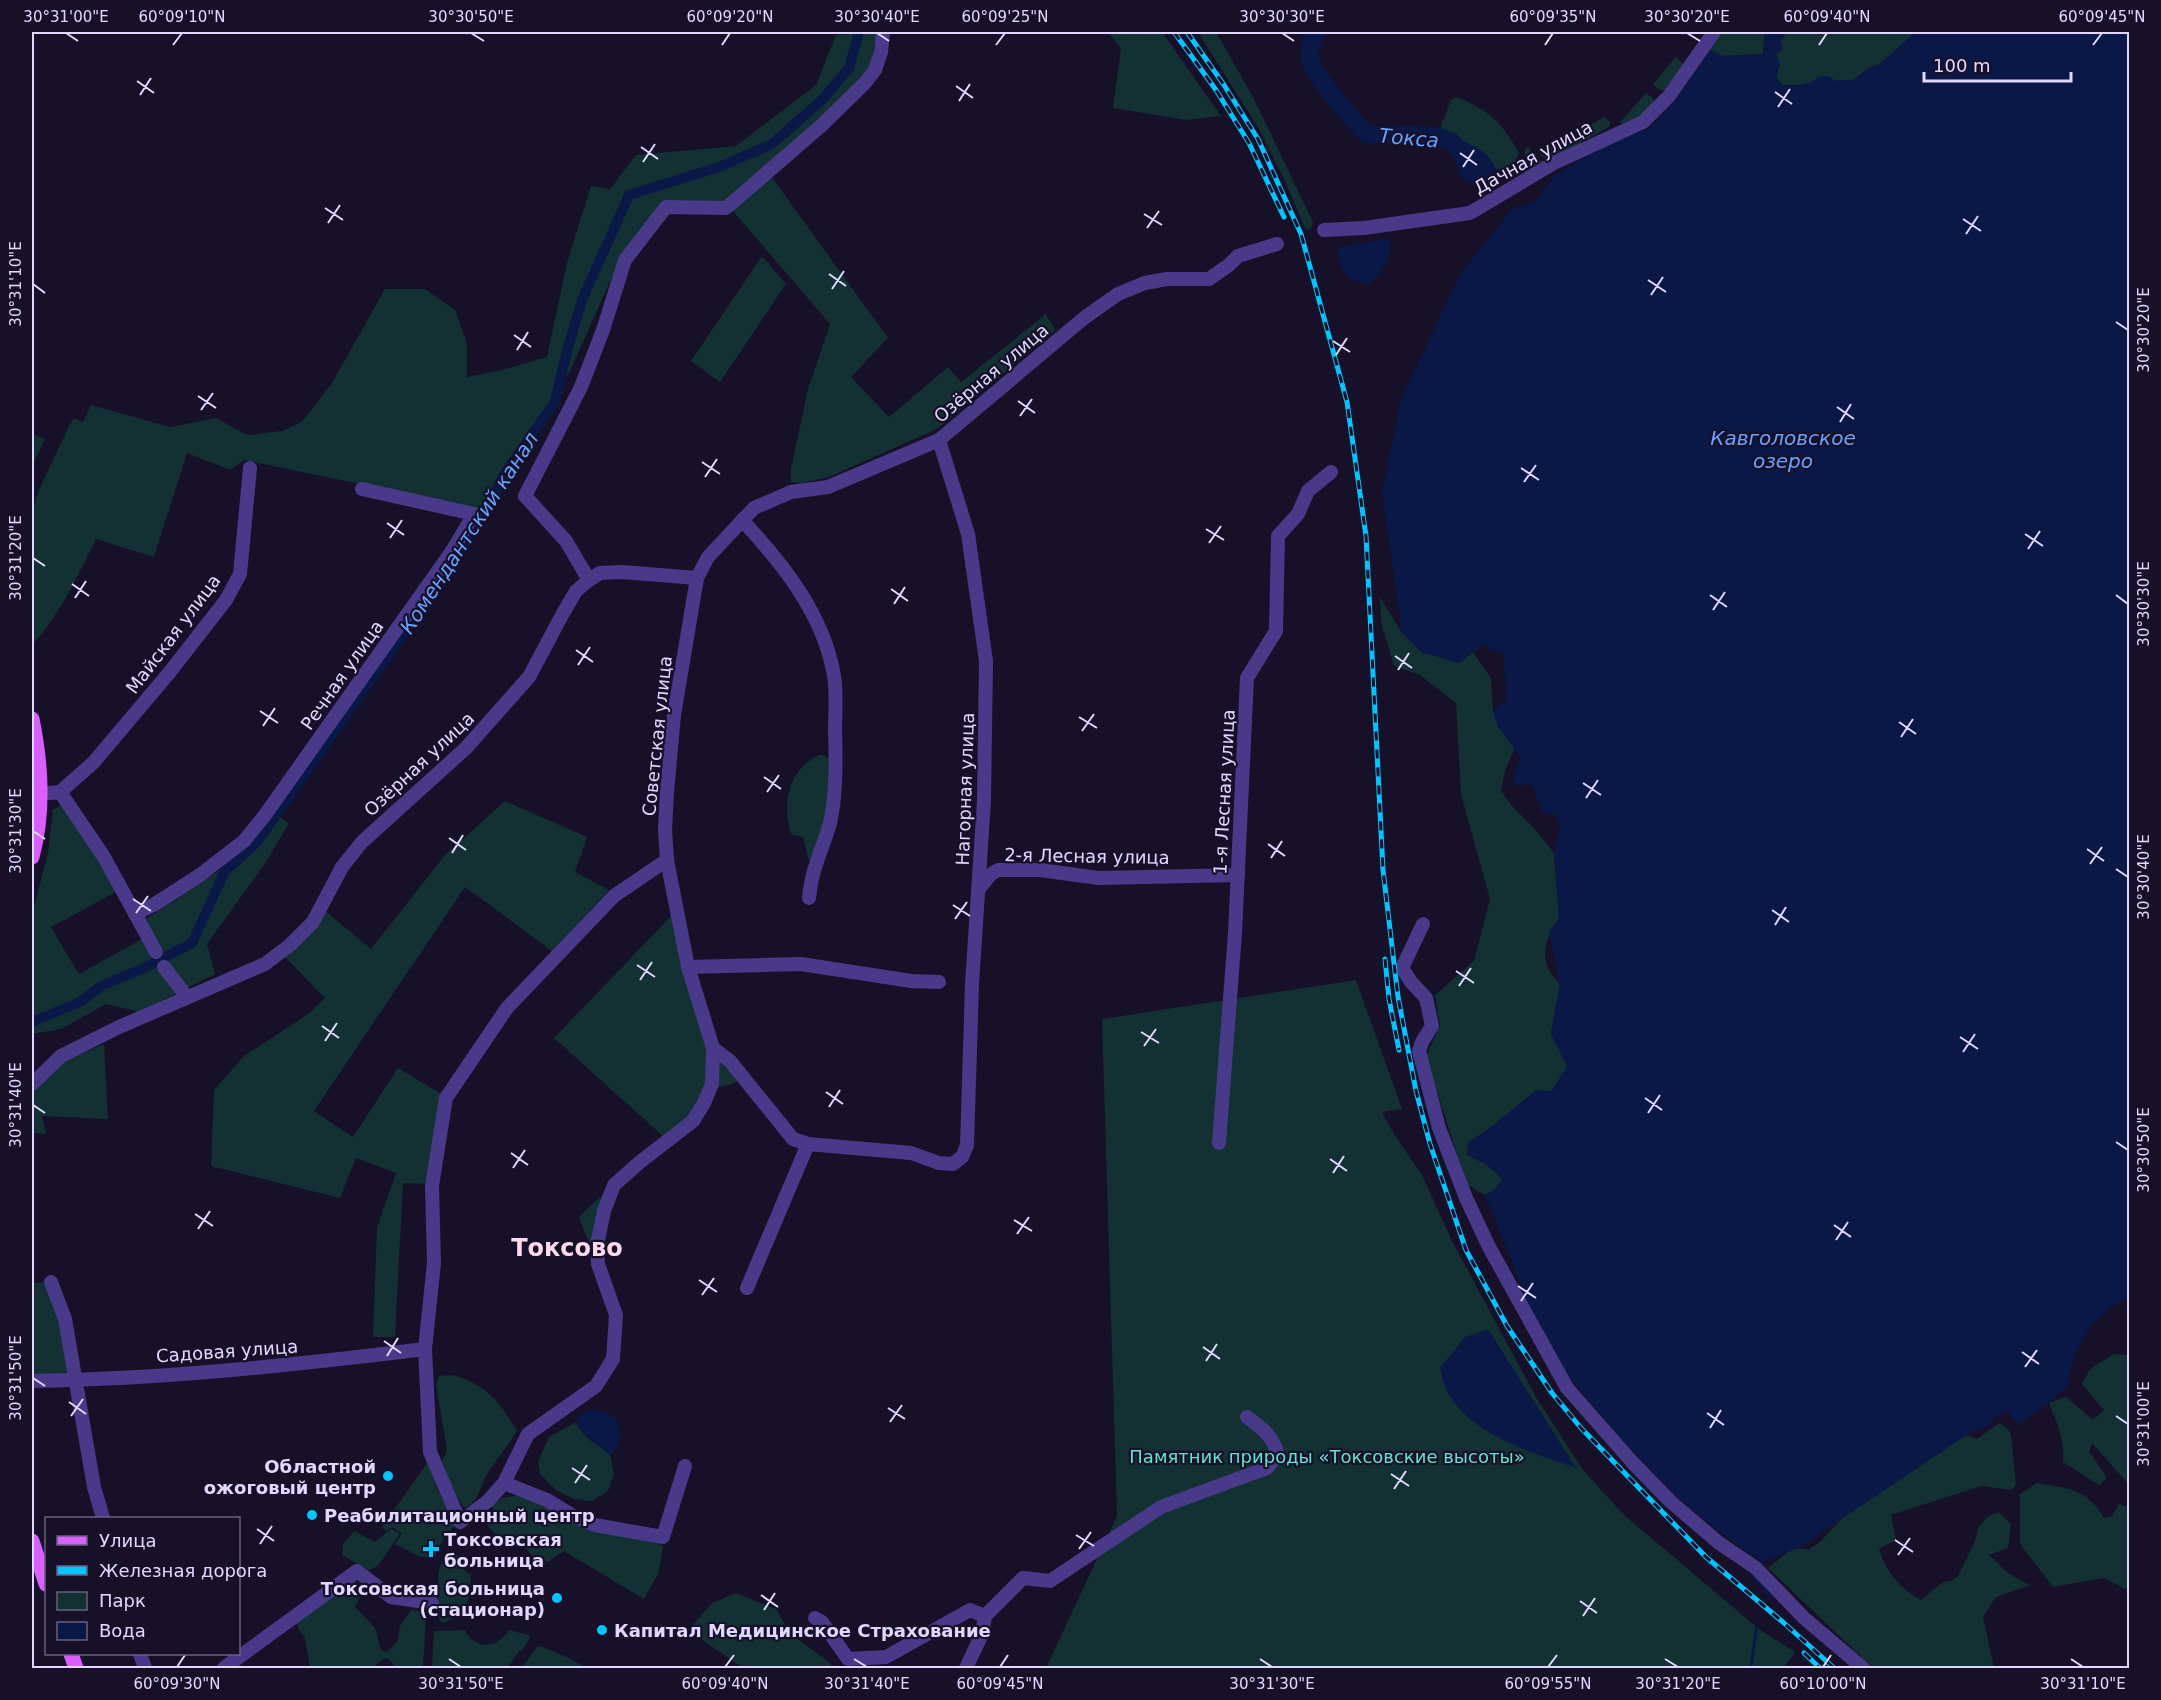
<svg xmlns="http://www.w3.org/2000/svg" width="2161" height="1700" font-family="'DejaVu Sans',sans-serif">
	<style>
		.green { fill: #133033 }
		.water { fill: #0a1848 }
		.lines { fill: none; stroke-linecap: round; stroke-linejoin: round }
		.stream { stroke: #0a1848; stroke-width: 3 }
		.canal { stroke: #0a1848; stroke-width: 10 }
		.river { stroke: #0a1848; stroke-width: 18 }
		.minor { stroke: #483a88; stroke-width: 14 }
		.major { stroke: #d95fff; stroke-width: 15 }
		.rail-casing { stroke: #04c4ff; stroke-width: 5 }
		.rail { stroke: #171029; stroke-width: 3; stroke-dasharray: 9; stroke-linecap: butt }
		.ticks { fill: none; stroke: #e1d8ff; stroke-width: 2 }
		.poi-dot { fill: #04c4ff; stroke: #171029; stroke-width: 2 }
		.labels { text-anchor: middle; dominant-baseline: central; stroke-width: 4.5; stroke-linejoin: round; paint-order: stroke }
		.street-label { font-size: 18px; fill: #e1d8ff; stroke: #171029 }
		.park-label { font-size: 18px; fill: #61e2d3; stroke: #171029 }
		.poi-label { font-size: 18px; font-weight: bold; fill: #e1d8ff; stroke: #171029; text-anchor: start }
		.water-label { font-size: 20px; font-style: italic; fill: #66a3ff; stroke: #171029 }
		.district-label { font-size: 24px; font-weight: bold; fill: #ffdaec; stroke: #171029 }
		.neatline { fill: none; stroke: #e1d8ff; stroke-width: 2 }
		.ticks-label { font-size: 15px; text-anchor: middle; fill: #e1d8ff }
	</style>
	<rect width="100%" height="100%" fill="#171029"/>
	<g class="green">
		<polygon points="1108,32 1162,32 1221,116 1186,120 1113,108 1121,48"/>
		<polygon points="1198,32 1216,32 1253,97 1313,222 1311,229 1306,230 1284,179 1259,129"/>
		<polygon points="1722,32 1765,32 1763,54 1723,56 1710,50"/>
		<polygon points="1784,32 1907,32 1913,35 1878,65 1869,68 1853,80 1813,82 1800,85 1783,85 1776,77 1780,64 1776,55 1783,48 1780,41 1785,35"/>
		<path d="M876,33l-5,34 -53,55 -92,81h-63l-42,54 -50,112 -81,142 -246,-51 -14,10 -43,-17 -33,104 -58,-18c-18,37 -35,73 -62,104l-2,-4v-129l9,-25 29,-61 4,-6 9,4 8,-17 79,22 46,-9 31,17 35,-4 20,-9 30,-39 53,-94h40l30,21 12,33v34l31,-6 49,-14 20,-94 24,-77 19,3 26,-34 100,-9 80,-61 20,-50z"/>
		<polygon points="1675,57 1682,62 1683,67 1665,90 1660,90 1653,85"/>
		<polygon points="1646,93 1653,98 1654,102 1639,118 1624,125 1620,122"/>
		<path d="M1457,97c34,15 43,23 62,56l-4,8 -9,7 -10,1c-11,-23 -20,-19 -38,-31l-6,4 -14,-6v-3l13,-33z"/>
		<polygon points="1604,117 1610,122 1610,126 1549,161 1539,155"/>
		<polygon points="1528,147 1542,162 1525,172 1525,149"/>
		<polygon points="771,176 888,338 851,377 889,417 948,367 961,382 1046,314 1055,330 937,429 829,477 803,483 791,482 791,469 808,389 830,324 732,210"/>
		<polygon points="762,256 786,284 720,382 691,361"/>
		<polygon points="32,434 45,439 32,467"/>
		<path d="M1380,597l22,36 19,19 38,11 14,-11 18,26 2,34 5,14 17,22 -10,22 -4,21 11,15 23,23 19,24 5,65c-16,23 -21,45 1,66l-9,50 17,32 -16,25 -83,51 -2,13 19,9 17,15 -8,11 -10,5 -19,-11 -40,-128 14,-30 -5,-31 39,-34 16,-62 -29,-105 -5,-91 -36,-28 -26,-9 -13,-43z"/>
		<path d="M821,754l8,5 -2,62 -9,25 -9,15 -6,-24 -12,-3c-10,-31 -2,-66 30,-80z"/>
		<polygon points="505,801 587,837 575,872 609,890 552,951 465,887 314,1111 353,1137 398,1068 443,1095 427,1184 403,1183 395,1337 373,1337 377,1227 396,1173 356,1158 340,1198 211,1166 214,1090 244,1056 311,1012 325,998 282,954 323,909 371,949 445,855"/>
		<polygon points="62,805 99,860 116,892 51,927 79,974 142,939 146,919 259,844 277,816 289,823 266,862 207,944 215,974 140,1012 106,1004 61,1029 32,1034 32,914 48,853 53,810"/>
		<polygon points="673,914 692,1002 740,1079 732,1084 714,1088 690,1118 664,1137 554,1038"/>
		<polygon points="1356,980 1402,1109 1382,1112 1394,1134 1422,1175 1453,1243 1536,1397 1583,1470 1624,1515 1759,1629 1795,1652 1784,1668 1046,1668 1117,1516 1102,1019"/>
		<polygon points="104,1044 108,1119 42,1116 46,1134 32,1133 32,1092 66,1060"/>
		<polygon points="600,1197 603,1201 594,1242 589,1243 579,1217"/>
		<path d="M57,1282c14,29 17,60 22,92h-47v-91z"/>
		<path d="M2114,1354l15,1v130l-37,-42 -3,8 18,27 -8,7 -36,-23c2,-22 -6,-39 -14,-59l17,-6 27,23 11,-10 -22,-26 8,-15z"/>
		<path d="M452,1375c34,9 48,27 65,56 -9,15 -21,29 -30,43 -6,11 -9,30 -23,34l-15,-23 -7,-24 5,-11 -11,-65 3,-9z"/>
		<path d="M576,1422c6,16 22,22 34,33l4,19 -6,17 -16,10 -18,-2 -18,-9 -16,-16 -2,-12 11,-25z"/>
		<path d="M1999,1423l10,7 2,5 5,49 -4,6 -31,-4 -90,29 5,25 -17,9c7,23 21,40 42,51l22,-18 8,-1 7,-5 17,-35 3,-13 10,-12 11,-4 12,12 -3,24 -19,7 20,19 21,11 -34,12 -13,20 11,51h-121l-105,-100 25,-20 16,1 11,-7 21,-23 108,-90 28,10z"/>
		<polygon points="428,1462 436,1486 455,1525 443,1540 433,1559 419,1556 395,1544 402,1533 392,1527 386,1531 382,1527"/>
		<path d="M2037,1483c32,6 48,4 67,35l8,-2 7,-12 10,3v84l-25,-13 -51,9 -33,-43v-50z"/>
		<polygon points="519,1495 631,1532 663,1546 659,1572 644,1599 564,1551 549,1561 538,1561 524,1547 493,1532 488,1526 494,1513 492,1506 502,1498"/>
		<polygon points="391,1529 400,1533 378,1566 369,1570 342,1555 343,1544 354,1531 375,1542"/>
		<path d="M451,1553l9,4 3,12 8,6c-1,25 -3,38 -28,48l-4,-3c0,-17 -7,-61 12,-67z"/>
		<polygon points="356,1581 365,1588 355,1607 375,1628 381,1650 387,1652 397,1642 400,1626 411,1610 424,1611 426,1616 423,1668 396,1668 391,1661 386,1658 376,1664 377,1668 310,1668 305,1638 299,1630 296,1622 342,1587"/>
		<polygon points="736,1593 776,1609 790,1633 830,1663 832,1668 743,1668 688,1630 712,1603"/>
		<path d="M465,1630c9,20 33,19 44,0l22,6 -9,15 -2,-1 -13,18h-68l-1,-2h-6l2,-35z"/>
		<polygon points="541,1646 571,1659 587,1668 522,1668 537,1647"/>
	</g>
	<g class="water">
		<path d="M1765,32h19l1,3 -5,6 3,7 -7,7 4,9 -4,13 7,8c13,0 26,2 35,-8l10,-1 8,5 17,-1 16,-12 9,-3 35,-30 -6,-3h222v1265l-19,11 -20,19 -16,29 -7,30 -21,20 -29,19 -8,-13 -15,5 -3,8 -20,7 -171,115 -37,15c-68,-43 -120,-95 -171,-157 -16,-20 -36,-43 -48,-67 -22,-46 -39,-96 -59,-143l10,-5 8,-11 -17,-15 -19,-9 2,-13 22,-15 45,-37 16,1 15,-25 -16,-32 9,-50 -11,-52 10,-14 -5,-65 7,-28 -6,-11 -13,-1 -9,-28h-21l8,-28 -22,-31 -5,-15 13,-11 -2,-46 -14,-4 -6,-7 -25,20 -38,-11 -19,-19 -20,-141 19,-92 59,-126 54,-67 9,-1 12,-5 20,-25 52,-33 42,-14 27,-30 34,-49 13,6 40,-2z"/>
		<path d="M1438,136l13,6 7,-4c18,12 27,8 38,31l-5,7 -12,9c-22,-3 -19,-13 -26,-30 -2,-7 -11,-12 -15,-19z"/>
		<path d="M1385,239l4,1c5,17 -8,33 -20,44 -22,-2 -30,-14 -32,-36z"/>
		<path d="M1488,1329l88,139c-46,-17 -99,-30 -127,-73 -5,-8 -7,-19 -9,-27l25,-31z"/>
		<path d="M591,1409l14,3 11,7c5,13 6,27 -6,36 -12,-11 -28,-17 -34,-33l4,-7z"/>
	</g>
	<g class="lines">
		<g class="stream">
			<polyline points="1749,1570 1770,1597"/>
			<polyline points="1751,1666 1757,1625"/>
		</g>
		<polyline class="canal" points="32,1022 80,1002 101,986 144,968 192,943 225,871 257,842 463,549 507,470 555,402 567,351 582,300 629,195 719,167 772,144 823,99 849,68 859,32"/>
		<path class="river" d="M1317,32c-4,8 -9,17 -7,27 2,15 45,64 57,75l71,2 14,6 34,37"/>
		<g class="minor">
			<polyline points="1324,230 1364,228 1470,213 1552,164 1643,122 1669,96 1714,32"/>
			<path d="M742,520c41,44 82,95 92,156 3,19 1,36 1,55 1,26 1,67 -5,92 -7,25 -19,47 -21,75"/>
			<polyline points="589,580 566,541 525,496 581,387 603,330 625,260 666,207 726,208 822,125 864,84 875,70 881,52 883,32"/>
			<polyline points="60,792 93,763 169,673 226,600 240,574 250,468"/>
			<polyline points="39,794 60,792 104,857 156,952"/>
			<polyline points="667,860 614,896 507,1008 446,1098 432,1186 434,1263 425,1349 430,1452 460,1522 488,1501 504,1483 547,1500 573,1516 595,1525 663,1537 685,1466"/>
			<polyline points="979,889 991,874 998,870 1040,870 1098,878 1238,875"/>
			<polyline points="135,914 155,904 200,875 244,841 265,815 452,551 474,514 362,489"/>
			<polyline points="1423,924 1402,968 1411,982 1426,998 1432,1026 1422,1042 1419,1051 1439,1128 1466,1198 1489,1247 1567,1388 1633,1463 1671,1502 1719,1543 1756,1568 1804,1618 1863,1668"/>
			<polyline points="164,967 187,997"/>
			<polyline points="688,967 801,964 911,981 939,982"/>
			<polyline points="713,1048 730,1061 793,1139 808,1144"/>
			<polyline points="32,1084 61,1056 119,1027 265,964 290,945 313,922 342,867 362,842 466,748 529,677 562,615 576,591 589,580 600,573 622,572 697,578 708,557 754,508 791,492 828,487 939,440 1084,318 1118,294 1145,283 1167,279 1209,279 1229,265 1238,256 1277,244"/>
			<polyline points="1219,1143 1235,933 1247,678 1276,631 1278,536 1298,514 1308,491 1331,472"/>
			<polyline points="51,1282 65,1319 94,1487 103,1518"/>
			<polyline points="747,1288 808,1144 911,1153 939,1163 953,1164 962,1157 967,1145 972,984 984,801 986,661 968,534 939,440"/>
			<path d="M32,1381c131,-2 262,-16 393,-32"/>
			<polyline points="504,1483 528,1434 596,1386 613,1359 616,1315 598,1264 597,1245 604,1211 614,1185 640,1162 693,1121 704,1103 712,1084 713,1048 688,967 667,860 665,830 667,792 674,715 697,578"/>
			<polyline points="815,1618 822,1622 848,1659 886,1657 970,1610 985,1616"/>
			<polyline points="140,1654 145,1668"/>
			<polyline points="224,1668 357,1571 391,1597 432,1603"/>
			<path d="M966,1668l16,-34 3,-18 38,-38 27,3 111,-74 106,-39 11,-13c-5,-19 -16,-27 -31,-38"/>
		</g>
		<g class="major">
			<path d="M32,719c9,44 12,94 0,138"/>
			<polyline points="32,1541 46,1584"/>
			<polyline points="71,1654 76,1668"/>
		</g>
		<defs>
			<g id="rail">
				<polyline points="1174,32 1216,90 1249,143 1284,217"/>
				<polyline points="1187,32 1224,85 1258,139 1301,234 1347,402 1366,536 1383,870 1398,997 1416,1091 1430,1144 1466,1250 1507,1326 1552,1393 1581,1428 1706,1557 1784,1623 1834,1668"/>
				<polyline points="1385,959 1389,999 1399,1050"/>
				<polyline points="1804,1653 1820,1668"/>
			</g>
		</defs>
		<use href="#rail" class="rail-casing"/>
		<use href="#rail" class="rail"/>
	</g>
	<path class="ticks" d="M66,33l12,8M471,33l13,8M877,33l12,8M1282,33l12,8M1687,33l13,8M173,45l9,-12M722,45l8,-12M996,45l9,-12M1545,45l8,-12M1819,45l8,-12M2093,45l9,-12M137,81l17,12M956,86l17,12M1775,92l17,12M140,95l11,-17M959,101l11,-17M1778,107l12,-18M641,147l17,12M1460,153l17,12M643,162l12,-18M1463,167l11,-17M325,208l18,12M1144,214l18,11M1963,219l18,12M328,223l12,-18M1147,228l12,-17M1966,234l12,-18M829,274l17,12M1648,280l18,12M33,284l12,9M832,289l12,-18M1651,295l12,-18M2116,322l12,8M514,335l17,12M1333,341l17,11M517,350l11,-18M1336,355l11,-17M198,396l18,12M1018,401l17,12M1837,407l17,12M201,410l12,-17M1020,416l12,-17M1840,422l11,-18M702,462l18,12M1521,468l18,12M705,477l12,-18M1524,482l12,-17M387,523l17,12M1206,529l18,11M2025,534l18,12M390,538l12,-18M1209,543l12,-17M2028,549l12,-18M33,558l12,8M72,584l17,12M891,589l17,12M1710,595l17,12M2116,595l12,9M75,598l11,-17M894,604l11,-17M1713,610l12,-18M576,650l17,12M1395,656l17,12M578,665l12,-18M1398,670l11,-17M260,711l18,12M1079,717l18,11M1899,722l17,12M263,726l12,-18M1082,731l12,-17M1901,737l12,-18M764,777l17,12M1583,783l18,12M767,792l12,-17M1586,798l12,-18M33,831l12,8M449,838l17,12M1268,844l17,12M2087,849l17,12M452,853l11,-18M1271,858l11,-17M2090,864l12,-17M2116,869l12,8M133,899l18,12M953,905l17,11M1772,910l17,12M136,913l12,-17M955,919l12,-17M1775,925l11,-18M637,965l18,12M1456,971l18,12M640,980l12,-18M1459,986l12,-18M322,1026l17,12M1141,1032l18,11M1960,1037l18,12M325,1041l12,-18M1144,1046l12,-17M1963,1052l12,-18M826,1092l17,12M1645,1098l17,12M33,1105l12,8M829,1107l11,-17M1648,1113l12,-18M2116,1142l12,8M511,1153l17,12M1330,1159l17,12M513,1168l12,-18M1333,1173l11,-17M195,1214l18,12M1014,1220l18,11M1834,1225l17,12M198,1229l12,-18M1017,1234l12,-17M1836,1240l12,-18M699,1280l18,12M1518,1286l18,12M702,1295l12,-17M1521,1301l12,-18M384,1341l17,12M1203,1347l17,12M2022,1352l17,12M387,1356l11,-18M1206,1361l11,-17M2025,1367l12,-17M33,1378l12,8M69,1402l17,12M888,1408l17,11M1707,1413l17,12M71,1416l12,-17M2116,1416l12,8M890,1422l12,-17M1710,1428l11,-18M572,1468l18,12M1391,1474l18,12M575,1483l12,-18M1394,1489l12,-18M257,1529l17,12M1076,1535l18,11M1895,1540l18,12M260,1544l12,-18M1079,1549l12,-17M1898,1555l12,-17M761,1595l17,12M1580,1601l17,12M764,1610l11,-17M1583,1616l12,-18M449,1659l12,8M854,1659l13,8M1260,1659l12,8M1665,1659l13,8M2071,1659l12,8M177,1667l8,-12M725,1667l9,-12M1000,1667l8,-12M1548,1667l9,-12M1823,1667l8,-12"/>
	<g class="poi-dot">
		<circle cx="388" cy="1476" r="6"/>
		<circle cx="312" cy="1515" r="6"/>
		<path d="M428 1540h6v6h6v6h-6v6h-6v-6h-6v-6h6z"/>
		<circle cx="557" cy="1598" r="6"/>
		<circle cx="602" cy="1630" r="6"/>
	</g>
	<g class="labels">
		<g class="street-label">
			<text transform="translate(1533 157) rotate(-29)">Дачная улица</text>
			<text transform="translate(991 373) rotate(-40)">Озёрная улица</text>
			<text transform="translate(173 634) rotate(-53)">Майская улица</text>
			<text transform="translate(342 675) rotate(-55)">Речная улица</text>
			<text transform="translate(657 736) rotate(-84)">Советская улица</text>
			<text transform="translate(419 764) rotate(-43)">Озёрная улица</text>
			<text transform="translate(965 789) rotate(-88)">Нагорная улица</text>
			<text transform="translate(1224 792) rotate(-87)">1-я Лесная улица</text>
			<text transform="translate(1087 856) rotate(1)">2-я Лесная улица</text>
			<text transform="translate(227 1351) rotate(-4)">Садовая улица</text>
		</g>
		<g class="park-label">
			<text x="1327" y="1456">Памятник природы «Токсовские высоты»</text>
		</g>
		<g class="poi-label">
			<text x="376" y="1466" text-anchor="end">Областной<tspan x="376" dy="21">ожоговый центр</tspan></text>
			<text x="324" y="1515">Реабилитационный центр</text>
			<text x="444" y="1539">Токсовская<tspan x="444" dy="21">больница</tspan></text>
			<text x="545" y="1588" text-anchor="end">Токсовская больница<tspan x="545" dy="21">(стационар)</tspan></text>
			<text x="614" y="1630">Капитал Медицинское Страхование</text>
		</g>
		<g class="water-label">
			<text transform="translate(1409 138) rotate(5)">Токса</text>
			<text x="1783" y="438">Кавголовское<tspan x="1783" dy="23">озеро</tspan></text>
			<text transform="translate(469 533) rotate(-57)">Комендантский канал</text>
		</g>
		<g class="district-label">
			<text x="567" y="1248">Токсово</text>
		</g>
	</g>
	<rect width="2161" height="1700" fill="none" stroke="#171029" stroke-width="66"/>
	<rect x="45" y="1517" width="195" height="138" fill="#171029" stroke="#68607f" stroke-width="1.5"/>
	<rect x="57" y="1536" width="30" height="9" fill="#d95fff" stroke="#68607f" stroke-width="1.5"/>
	<text x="99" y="1547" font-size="18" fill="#e1d8ff">Улица</text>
	<rect x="57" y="1566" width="30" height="9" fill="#04c4ff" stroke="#68607f" stroke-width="1.5"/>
	<text x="99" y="1577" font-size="18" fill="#e1d8ff">Железная дорога</text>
	<rect x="57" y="1592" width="30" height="18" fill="#133033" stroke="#68607f" stroke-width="1.5"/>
	<text x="99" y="1607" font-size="18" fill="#e1d8ff">Парк</text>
	<rect x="57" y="1622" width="30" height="18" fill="#0a1848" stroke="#68607f" stroke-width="1.5"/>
	<text x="99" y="1637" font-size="18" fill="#e1d8ff">Вода</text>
	<path d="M1924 72v9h147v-9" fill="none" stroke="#e1d8ff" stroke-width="3"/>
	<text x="1933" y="72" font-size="18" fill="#e1d8ff" stroke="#171029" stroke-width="4.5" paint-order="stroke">100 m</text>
	<rect x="33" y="33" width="2095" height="1634" class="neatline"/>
	<g class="ticks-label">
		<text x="66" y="22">30°31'00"E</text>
		<text x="182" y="22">60°09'10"N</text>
		<text x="471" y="22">30°30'50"E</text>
		<text x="730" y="22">60°09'20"N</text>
		<text x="877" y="22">30°30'40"E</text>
		<text x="1005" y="22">60°09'25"N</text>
		<text x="1282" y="22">30°30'30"E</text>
		<text x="1553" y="22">60°09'35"N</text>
		<text x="1687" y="22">30°30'20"E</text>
		<text x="1827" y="22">60°09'40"N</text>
		<text x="2102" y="22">60°09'45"N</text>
		<text transform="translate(16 284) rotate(-90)" y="5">30°31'10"E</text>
		<text transform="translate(2144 330) rotate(-90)" y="5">30°30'20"E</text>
		<text transform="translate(16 558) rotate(-90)" y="5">30°31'20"E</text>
		<text transform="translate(2144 604) rotate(-90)" y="5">30°30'30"E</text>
		<text transform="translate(16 831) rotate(-90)" y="5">30°31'30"E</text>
		<text transform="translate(2144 877) rotate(-90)" y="5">30°30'40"E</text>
		<text transform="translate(16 1105) rotate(-90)" y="5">30°31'40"E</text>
		<text transform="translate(2144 1150) rotate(-90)" y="5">30°30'50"E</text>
		<text transform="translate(16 1378) rotate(-90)" y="5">30°31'50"E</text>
		<text transform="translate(2144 1424) rotate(-90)" y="5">30°31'00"E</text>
		<text x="177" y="1689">60°09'30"N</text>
		<text x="461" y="1689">30°31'50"E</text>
		<text x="725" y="1689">60°09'40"N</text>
		<text x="867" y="1689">30°31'40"E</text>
		<text x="1000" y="1689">60°09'45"N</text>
		<text x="1272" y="1689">30°31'30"E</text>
		<text x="1548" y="1689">60°09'55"N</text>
		<text x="1678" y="1689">30°31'20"E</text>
		<text x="1823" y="1689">60°10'00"N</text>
		<text x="2083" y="1689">30°31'10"E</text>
	</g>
</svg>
